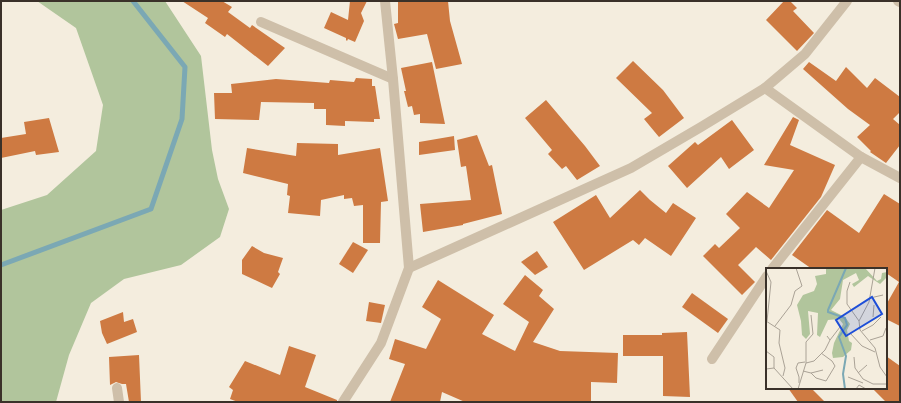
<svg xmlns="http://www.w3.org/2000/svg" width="901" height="403" font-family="Poppins,sans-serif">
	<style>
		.green { fill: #b1c59c }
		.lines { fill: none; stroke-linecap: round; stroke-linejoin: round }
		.stream { stroke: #7ba8b4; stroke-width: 5 }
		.building { fill: #ce7a42 }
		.minor { stroke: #cebfa9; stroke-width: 10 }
		.inset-river { fill: none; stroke: #7ba8b4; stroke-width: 2 }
		.inset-road { fill: none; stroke: #aaa296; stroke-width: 1 }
		.view { fill: #1d4ed8; fill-opacity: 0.15; stroke: #1d4ed8; stroke-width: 2 }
		.inset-edge { fill: none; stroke: #3a3129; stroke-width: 2 }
	</style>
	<rect width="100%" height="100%" fill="#f4edde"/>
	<polygon class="green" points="37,1 165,1 201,56 212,150 218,179 229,209 220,237 181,265 124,279 91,303 69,355 56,402 1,402 1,210 47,195 96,151 103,105 76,28"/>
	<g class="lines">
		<polyline class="stream" points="1,265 151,209 182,119 185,67 133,1"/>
	</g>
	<g class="building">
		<polygon points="182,1 222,1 232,7 228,12 250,28 252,25 285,48 268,66 227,34 225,37 205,23 208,18"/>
		<polygon points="350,1 367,1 361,13 364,21 355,42 348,39 347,41 346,40 346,38 324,28 331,12 348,20"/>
		<polygon points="398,1 448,1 450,21 462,64 436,69 427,34 398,39 394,24 398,23"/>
		<polygon points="784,1 790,1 797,8 793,11 814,33 797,51 766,20"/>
		<polygon points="633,61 663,90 684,118 659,137 644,119 652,113 616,78"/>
		<polygon points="432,62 445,124 420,123 420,114 414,115 412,106 408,107 404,91 406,91 401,68"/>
		<polygon points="809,62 836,81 846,67 867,88 875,78 900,97 900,112 893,119 900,125 900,145 886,163 870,152 871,151 857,137 870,125 848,109 803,69"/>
		<polygon points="356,78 372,79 372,86 375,86 380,119 374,119 374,122 345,121 345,126 326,125 326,109 314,109 314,103 261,102 259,120 215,119 214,93 232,93 231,84 276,79 329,83 330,80 354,82"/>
		<polygon points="546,100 585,146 600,166 577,180 566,166 562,169 548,154 552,150 525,118"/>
		<polygon points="793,117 799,120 790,145 835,165 821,197 771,260 756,247 738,265 755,282 742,295 703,256 715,244 719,248 740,228 726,214 747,192 769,208 794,170 764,165"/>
		<polygon points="49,118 59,152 36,155 35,151 1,158 1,138 26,134 24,122"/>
		<polygon points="732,120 754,150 729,169 721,157 687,188 668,166 695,142 698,145"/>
		<polygon points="477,135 489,166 492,165 502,214 463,224 463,225 423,232 420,204 471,200 466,166 461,167 457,140"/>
		<polygon points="454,136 455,150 419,155 419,142"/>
		<polygon points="297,143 338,144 338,155 380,148 388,201 381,202 380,243 363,243 363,205 354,206 352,198 344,199 344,195 321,200 320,216 288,213 290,196 287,195 288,184 243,173 247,148 296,156"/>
		<polygon points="640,190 650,200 666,213 673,203 696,218 671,256 645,238 639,245 633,240 584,270 553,222 596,195 610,218"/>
		<polygon points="884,194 900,204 900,326 886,319 886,305 899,282 886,273 886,269 812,269 792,255 827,210 859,233"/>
		<polygon points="353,242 368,250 353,273 339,264"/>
		<polygon points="252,246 264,253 283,258 278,272 280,274 272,288 242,274 242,260"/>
		<polygon points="537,251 548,267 535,275 521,262"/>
		<polygon points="525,275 543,290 539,296 554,309 533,342 560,351 618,353 617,383 591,382 591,402 465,402 442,392 440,402 390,402 405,364 389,359 395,339 426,349 441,319 422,307 438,280 494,315 482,334 515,351 529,322 503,304"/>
		<polygon points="692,293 728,319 718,333 682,307"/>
		<polygon points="369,302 385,305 381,323 366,321"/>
		<polygon points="123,312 124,322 133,319 137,332 107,344 102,333 100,321"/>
		<polygon points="687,332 690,397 663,396 663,356 623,356 623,335 662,335 662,333"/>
		<polygon points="289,346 316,355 305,387 337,400 337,402 238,402 230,399 233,390 229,387 245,361 280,375"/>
		<polygon points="139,355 141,402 129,402 126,384 122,384 116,382 110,385 109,357"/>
		<polygon points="886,356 900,366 900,402 886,402 872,388 886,388"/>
		<polygon points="788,388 811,388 825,402 798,402"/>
	</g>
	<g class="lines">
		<g class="minor">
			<polyline points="898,1 900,2"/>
			<polyline points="261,22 393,79"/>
			<polyline points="765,88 861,157 900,178"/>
			<polyline points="409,268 631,168 701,127 765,88 805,54 847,1"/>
			<polyline points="772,269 861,157"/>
			<polyline points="712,359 767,276"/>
			<polyline points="117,388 119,402"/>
			<polyline points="343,402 381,343 409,268 393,79 385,1"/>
		</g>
	</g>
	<g transform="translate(766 268)">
		<rect width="121" height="121" fill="#f4edde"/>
		<path d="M60,0h39l12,13 4,-2 1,-6 5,-1v5l-7,7 -12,-8 -14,11 -2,-3 7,-4 -3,-7 -13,7 -3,19 -9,11 14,7 5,7 -3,6 2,11 3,2 -1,7 -8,7 -10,1 -1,-5 2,-10 9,-19 -4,-5 -11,1 -8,17 -3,-2 1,-22 -10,-2 2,23 -4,5 -4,-4 -1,-14 -4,-16 6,-10 11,-4 3,-7 -2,-8 11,-2z" fill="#b1c59c"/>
		<path class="inset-river" d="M79,121l-2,-15 3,-18 -7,-19 8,-12 -2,-7 -17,-6v-2l18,-42"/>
		<path class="inset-road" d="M0,3l5,11 -4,39M84,14l-3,9v13l12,17 1,9 15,18 5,19 7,10M104,30l13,-3M107,49l1,-12M0,53l14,9 -1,13 6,25 -2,8M93,53l10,-19 6,-34M9,58l16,-21 4,-14 7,-5 -6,-18M96,63l11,-6 8,-8M84,65l12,13 13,6M64,72l10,-13M104,72l13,-4 3,-8M0,83l8,6v11M88,89l1,11 8,11 10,5h14M40,95v-21l7,-8 -2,-19M0,101l8,-1 19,21M37,103l8,2 12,-3M45,105l5,5 10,3 9,-15 -3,-5 -11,-8M92,105l9,-8M82,109l15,6M33,115v-6l-3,-9 2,-5 7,-1M32,121l8,-26 8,-2 11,-11 5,-10 -3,-4M90,121l3,-4 7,4"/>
		<path class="view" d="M106,29l10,17 -36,22 -10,-16z"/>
		<rect width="121" height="121" class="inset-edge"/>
	</g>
	<rect width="901" height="403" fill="none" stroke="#3a3129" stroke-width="4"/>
</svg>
